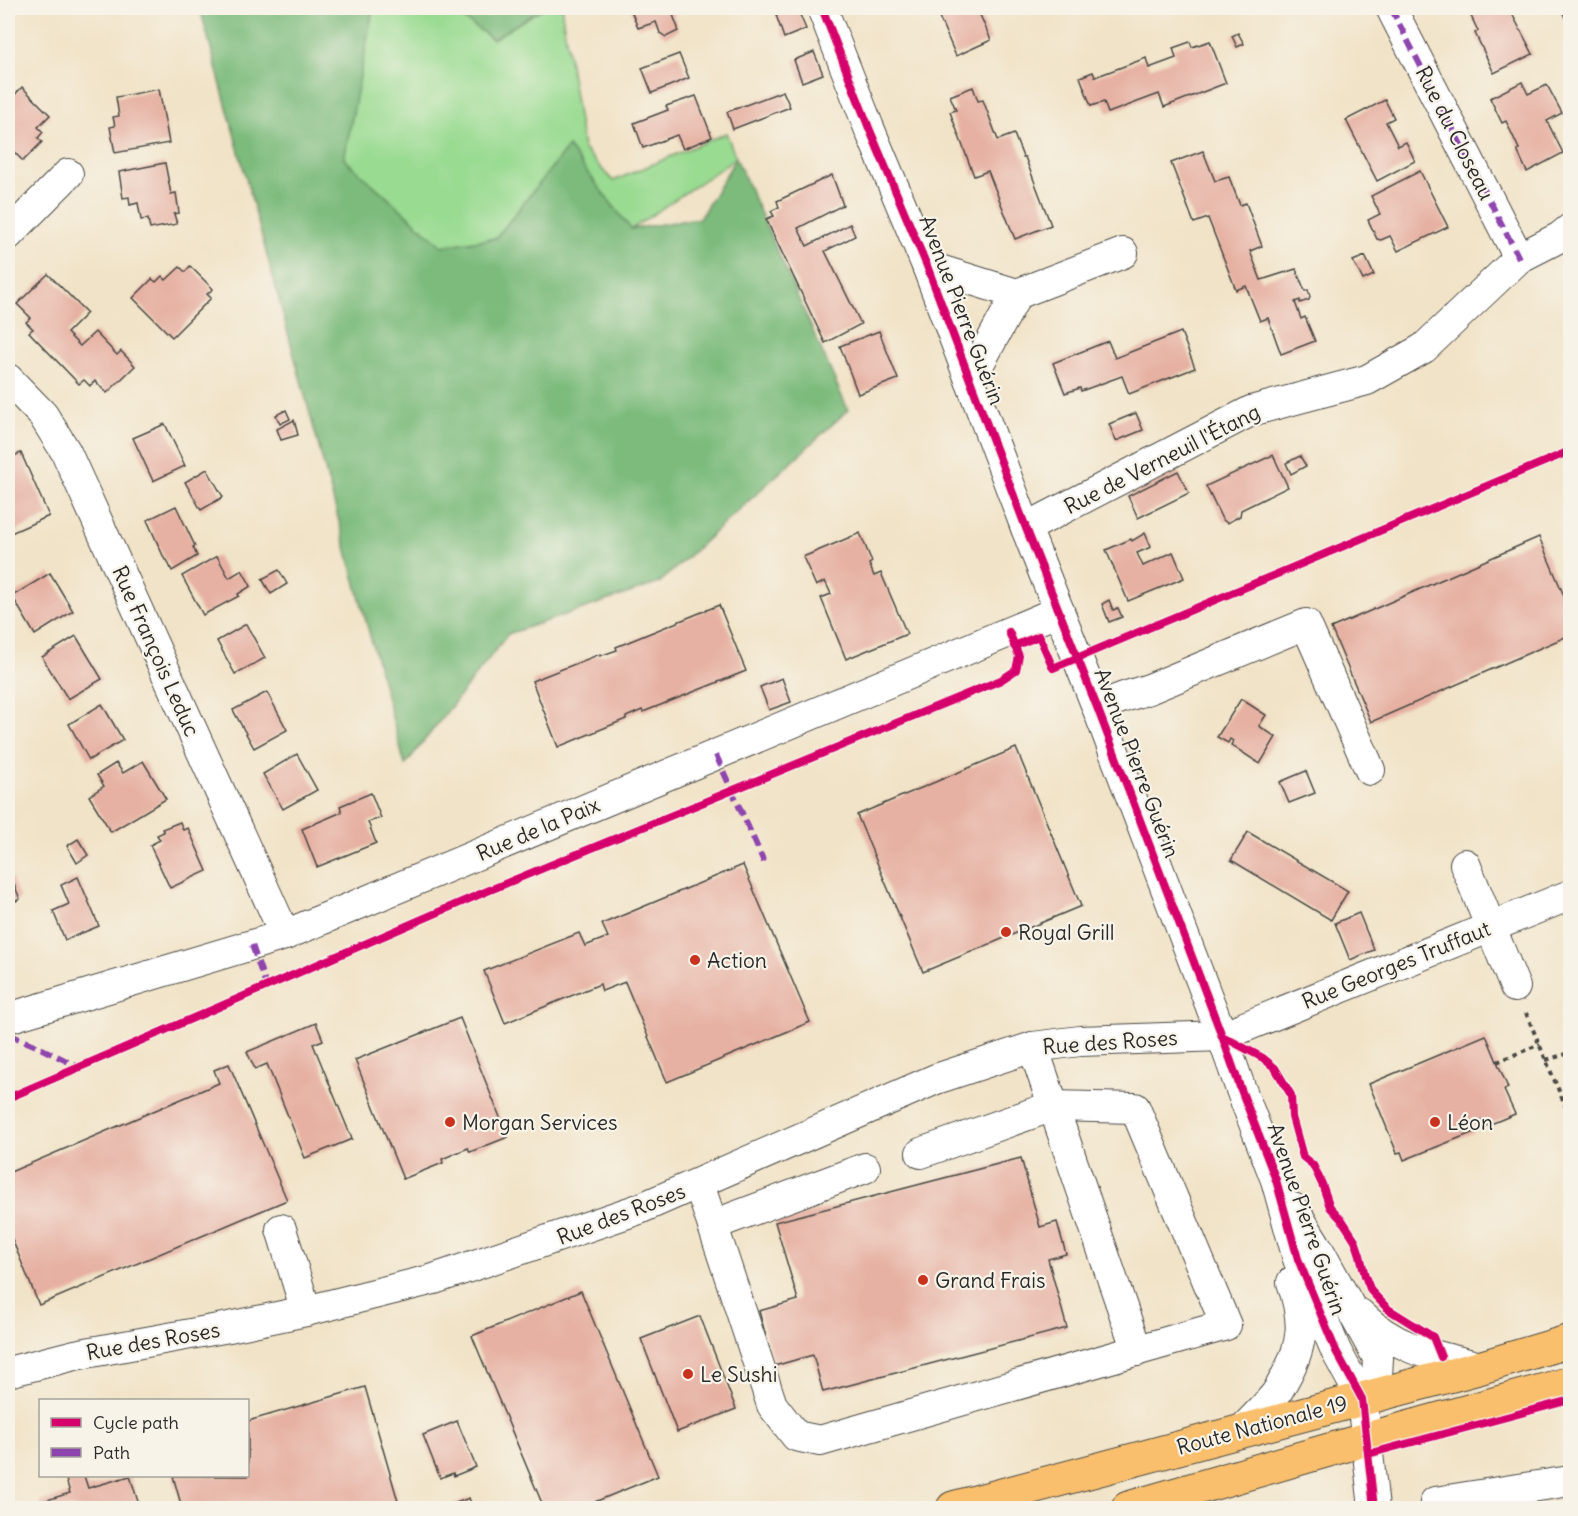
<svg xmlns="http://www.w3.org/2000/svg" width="1578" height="1516" font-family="Delius,sans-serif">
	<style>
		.green { fill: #9adb92; stroke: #62835e; stroke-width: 1.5 }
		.forest { fill: #7bbb7c; stroke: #537354; stroke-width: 1.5 }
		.building { fill: #e6b1a3 }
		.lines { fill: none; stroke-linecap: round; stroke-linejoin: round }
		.minor-casing { stroke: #494742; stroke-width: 32 }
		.major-casing { stroke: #494742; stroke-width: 35 }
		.path { stroke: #494742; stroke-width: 4; stroke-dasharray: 4.5 4.5; stroke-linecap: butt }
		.minor { stroke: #fff; stroke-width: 30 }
		.major { stroke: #f9bf6c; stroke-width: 33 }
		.quiet { stroke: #8e44ad; stroke-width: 6; stroke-dasharray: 12 6; stroke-linecap: butt }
		.cycleway-casing { stroke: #f7f3e8; stroke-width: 11 }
		.cycleway { stroke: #d6006c; stroke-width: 8 }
		.poi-dot { fill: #c8321e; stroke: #f7f3e8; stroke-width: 2 }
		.labels { text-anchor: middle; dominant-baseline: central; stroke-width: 4.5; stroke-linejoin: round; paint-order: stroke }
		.street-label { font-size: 21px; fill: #2b2b2b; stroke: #f7f3e8 }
		.poi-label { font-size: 21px; fill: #2b2b2b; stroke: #f7f3e8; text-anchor: start }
	</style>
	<rect width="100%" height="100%" fill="#f7f3e8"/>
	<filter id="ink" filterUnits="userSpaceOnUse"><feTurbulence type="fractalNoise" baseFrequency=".0167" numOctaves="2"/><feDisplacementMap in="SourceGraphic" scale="12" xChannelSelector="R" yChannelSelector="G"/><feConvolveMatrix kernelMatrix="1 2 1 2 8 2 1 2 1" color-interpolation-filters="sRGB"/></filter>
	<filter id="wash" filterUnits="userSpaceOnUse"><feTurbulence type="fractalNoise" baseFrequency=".008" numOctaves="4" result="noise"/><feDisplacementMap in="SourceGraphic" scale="24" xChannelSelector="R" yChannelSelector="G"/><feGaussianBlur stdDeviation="1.35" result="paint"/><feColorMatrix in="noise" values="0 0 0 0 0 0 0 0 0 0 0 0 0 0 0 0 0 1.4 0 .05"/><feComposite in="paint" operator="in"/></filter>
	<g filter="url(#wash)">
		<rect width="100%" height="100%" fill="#f1e3c7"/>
		<polygon class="green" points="373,8 448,8 493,39 543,8 563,8 562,13 583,148 613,181 726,133 736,158 630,230 568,147 496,238 442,246 344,159"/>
		<g class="forest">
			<polygon points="200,8 373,8 344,159 442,246 496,238 568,147 631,229 700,218 736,158 848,410 659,583 508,634 405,765"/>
			<polygon points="448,8 543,8 493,39"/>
		</g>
		<g id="blocks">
			<g class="building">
				<polygon points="630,8 673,8 676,14 673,15 678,28 678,31 666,37 660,33 656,22 638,28"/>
				<polygon points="794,8 797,8 806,29 784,38 776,15"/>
				<polygon points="942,8 977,8 991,40 956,56 936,10"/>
				<polygon points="1484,8 1509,8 1533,54 1494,73 1475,33 1478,31 1470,14"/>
				<polygon points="1564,8 1570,8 1570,28 1561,9"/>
				<polygon points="1238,33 1244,44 1237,47 1232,36"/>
				<polygon points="1210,41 1226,83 1164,107 1159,94 1108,113 1104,102 1091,106 1080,77 1093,72 1095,77 1146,58 1149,68 1176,58 1173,48 1190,42 1192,47"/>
				<polygon points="814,52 823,74 802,82 794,60"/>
				<polygon points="679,54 689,78 652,93 642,68"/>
				<polygon points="1522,82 1528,94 1547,85 1562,113 1547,121 1563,153 1527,172 1517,150 1519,149 1506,121 1502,123 1490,98"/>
				<polygon points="22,87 50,115 38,127 43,132 38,138 42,142 23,161 8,146 8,109 12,105 9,101"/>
				<polygon points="973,87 978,101 983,100 998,140 1014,134 1023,157 1025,157 1051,225 1015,239 988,171 974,176 950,112 956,110 950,96"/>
				<polygon points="159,89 169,143 115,153 110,127 115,126 113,117 119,116 116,97"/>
				<polygon points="783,91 790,107 733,129 727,112"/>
				<polygon points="696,96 712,137 683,149 677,135 643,148 634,123 668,110 666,106"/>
				<polygon points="1385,100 1394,118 1386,122 1398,146 1406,142 1415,161 1377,181 1346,120"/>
				<polygon points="1203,151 1215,181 1229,177 1240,205 1246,203 1262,246 1250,251 1261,280 1296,269 1305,291 1308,290 1310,297 1309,300 1300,303 1300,300 1295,302 1301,319 1305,317 1315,341 1281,354 1268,318 1260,321 1246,286 1236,290 1208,218 1194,223 1171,163"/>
				<polygon points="165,163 171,194 176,193 179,213 174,214 177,224 150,229 148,219 141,220 138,203 130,205 129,197 123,198 119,172"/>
				<polygon points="1420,171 1448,227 1398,251 1390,236 1381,240 1377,239 1368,220 1380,214 1371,196"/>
				<polygon points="832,175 843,205 798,228 807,246 850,224 855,236 825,251 861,324 825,343 766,219 774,216 771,211 779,207 777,201"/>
				<polygon points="1365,256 1374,275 1363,280 1353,261"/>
				<polygon points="190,266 213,289 207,294 211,298 172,337 133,298 152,279 156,282 162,276 166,280 180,267 185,272"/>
				<polygon points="48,274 87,313 67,333 80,346 95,332 117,355 121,351 135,366 107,393 95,381 90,386 84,380 79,384 29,332 33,329 26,322 31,318 17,304"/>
				<polygon points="879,331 898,379 858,394 840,346"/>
				<polygon points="1181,332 1195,368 1129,394 1122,376 1081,391 1080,388 1065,393 1053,363 1108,341 1115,358"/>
				<polygon points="286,410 290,419 280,424 276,415"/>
				<polygon points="1136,413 1143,430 1116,441 1109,424"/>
				<polygon points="294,420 298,435 281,440 277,429"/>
				<polygon points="165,424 185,466 153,481 133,438"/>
				<polygon points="21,453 49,516 11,533 8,525 8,458"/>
				<polygon points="1273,455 1288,487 1241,510 1240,516 1227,523 1222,519 1206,486"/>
				<polygon points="1300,456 1306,466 1291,474 1286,463"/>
				<polygon points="207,469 223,497 201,510 185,482"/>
				<polygon points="1178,471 1189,493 1138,518 1128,496"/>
				<polygon points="176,506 195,546 193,547 197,556 172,571 167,560 165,560 147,520"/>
				<polygon points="860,533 872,562 869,564 874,576 881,573 907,634 846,659 821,598 831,594 825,581 816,586 803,557"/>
				<polygon points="1145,533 1151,547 1137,553 1143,566 1173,552 1184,578 1128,601 1106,550 1131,539 1132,541"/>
				<polygon points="1539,537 1570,610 1570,635 1371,722 1331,628"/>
				<polygon points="217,556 229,578 242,570 251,586 238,594 239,596 203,615 182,576"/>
				<polygon points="279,570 287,584 271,594 262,579"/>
				<polygon points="50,573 73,611 35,635 12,596"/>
				<polygon points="1109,600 1113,610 1118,608 1122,617 1109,622 1102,604"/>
				<polygon points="719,605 746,671 643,712 642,710 626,717 626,719 558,747 532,681 600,654 600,656 617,650 616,647"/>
				<polygon points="246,624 265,658 235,674 217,641"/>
				<polygon points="76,636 102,679 68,699 42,657"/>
				<polygon points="782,678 791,702 769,710 760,687"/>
				<polygon points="267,692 287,730 254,748 233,710"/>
				<polygon points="1241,699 1266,715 1259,726 1276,737 1260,764 1231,745 1233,741 1230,739 1228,743 1217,737"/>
				<polygon points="102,704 123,740 89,760 69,724"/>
				<polygon points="1016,748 1081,906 923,972 857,815"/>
				<polygon points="297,754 317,790 283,809 263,774"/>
				<polygon points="143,761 166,799 111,832 89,796 104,786 97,775 116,763 123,773"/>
				<polygon points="1306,771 1315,793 1289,803 1280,782"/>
				<polygon points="371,793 381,818 368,822 376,843 317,867 302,829 342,812 340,806"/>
				<polygon points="180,822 183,830 188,828 207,871 170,888 150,845 160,840 157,835 164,832 162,829"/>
				<polygon points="1248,832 1348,891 1331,920 1231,860"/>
				<polygon points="78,839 88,855 77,863 67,846"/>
				<polygon points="743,865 810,1022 667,1082 625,982 602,991 600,984 505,1023 484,971 579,933 585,946 608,937 602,924"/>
				<polygon points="8,870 20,899 8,905"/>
				<polygon points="78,877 99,926 65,940 53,911 69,904 61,885"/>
				<polygon points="1359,913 1374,950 1350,960 1335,923"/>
				<polygon points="1570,1007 1570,1029 1564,1009"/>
				<polygon points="460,1018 508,1137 470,1152 468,1148 442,1159 443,1163 403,1179 355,1060"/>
				<polygon points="316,1023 323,1040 313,1044 352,1139 305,1158 267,1064 255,1069 247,1052"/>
				<polygon points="1486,1035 1508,1088 1504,1090 1515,1114 1486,1126 1484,1119 1470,1125 1474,1132 1404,1160 1401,1152 1397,1153 1369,1084"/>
				<polygon points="229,1064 287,1200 39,1305 8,1229 8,1173 219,1083 214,1070"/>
				<polygon points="1021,1158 1040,1227 1057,1222 1066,1254 1048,1259 1067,1328 823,1392 813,1355 774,1366 759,1311 798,1300 775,1222"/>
				<polygon points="581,1291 658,1476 580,1508 544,1508 472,1336"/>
				<polygon points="700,1316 736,1409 677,1432 641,1339"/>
				<polygon points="365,1387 400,1508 182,1508 173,1476 248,1476 248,1421"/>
				<polygon points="457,1421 476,1467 454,1476 453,1473 440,1478 423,1435"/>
				<polygon points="65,1476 84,1476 88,1488 130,1476 140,1508 41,1508 40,1502 70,1493"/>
				<polygon points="469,1498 473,1508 443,1508"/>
			</g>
		</g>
	</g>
	<g filter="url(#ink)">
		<use href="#blocks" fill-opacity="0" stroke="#494742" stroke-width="1.5"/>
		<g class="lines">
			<defs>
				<g id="minor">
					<polyline points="822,8 869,128 927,266 1026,528 1097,707 1222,1036 1240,1087 1276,1180 1298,1259 1336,1351 1362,1399 1374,1508"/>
					<polyline points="1391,8 1519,258"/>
					<polyline points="8,235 68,174"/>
					<polyline points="927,266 1017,294 970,380"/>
					<polyline points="1017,294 1123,253"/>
					<polyline points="8,379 43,415 66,452 285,935"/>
					<polyline points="1026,528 1251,411 1367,380 1424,348 1519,258 1560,237 1570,229"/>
					<polyline points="1097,707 1124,697 1149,689 1306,624 1370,770"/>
					<polyline points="1465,864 1515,987"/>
					<polyline points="8,1018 285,935 1059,611"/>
					<polyline points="1033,1047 1137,1351"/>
					<polyline points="699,1184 772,1405 796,1436 820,1441 1226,1325 1135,1108 1053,1106 921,1153"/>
					<polyline points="1293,1208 1317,1247 1378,1358 1377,1376 1362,1399"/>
					<polyline points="713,1225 865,1168"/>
					<polyline points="281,1229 306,1311"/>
					<path d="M1360,1314c36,36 75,42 122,53"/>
					<polyline points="8,1372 75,1355 229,1327 306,1311 434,1279 639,1209 936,1079 1033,1047 1080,1041 1222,1036 1570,895"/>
					<path d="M1242,1430c11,-11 22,-22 32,-34 5,-6 8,-13 12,-20 19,-35 18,-57 6,-94"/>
					<polyline points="1436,1508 1435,1502 1570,1481"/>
				</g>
				<g id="major">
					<polyline points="953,1508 1482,1367 1570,1341"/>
					<polyline points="1128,1508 1367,1439 1570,1383"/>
				</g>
			</defs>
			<use href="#minor" class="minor-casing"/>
			<use href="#major" class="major-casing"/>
			<g class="path">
				<polyline points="1526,1013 1570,1117"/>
				<polyline points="1546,1060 1570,1053"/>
				<polyline points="1497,1062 1540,1044"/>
			</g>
			<use href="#minor" class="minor"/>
			<use href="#major" class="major"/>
			<g class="quiet">
				<polyline points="1391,8 1519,258"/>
				<polyline points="716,755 764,862"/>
				<polyline points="252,945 266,986"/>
				<polyline points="8,1034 34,1045 79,1067"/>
			</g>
			<defs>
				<g id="cycleway">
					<polyline points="822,8 869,128 927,266 1026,528 1097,707 1222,1036 1240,1087 1276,1180 1298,1259 1336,1351 1362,1399 1374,1508"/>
					<polyline points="1014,646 1039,636 1053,668 1570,451"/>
					<polyline points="1222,1036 1263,1058 1275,1068 1291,1095 1292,1117 1303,1157 1313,1165 1322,1184 1330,1207 1342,1220 1355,1240 1360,1255 1365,1276 1371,1291 1388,1309 1433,1337 1441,1357"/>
					<polyline points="8,1098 485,892 1001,680 1016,670 1019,656 1009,632"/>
					<polyline points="1368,1454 1570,1400"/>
				</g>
			</defs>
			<use href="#cycleway" class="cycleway-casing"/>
			<use href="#cycleway" class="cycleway"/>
		</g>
	</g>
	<g class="poi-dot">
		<circle cx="1006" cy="932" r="6"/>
		<circle cx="695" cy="960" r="6"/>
		<circle cx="450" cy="1122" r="6"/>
		<circle cx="1435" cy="1122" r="6"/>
		<circle cx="923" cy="1280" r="6"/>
		<circle cx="688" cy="1374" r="6"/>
	</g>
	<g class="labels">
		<g class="street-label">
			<text transform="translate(1455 133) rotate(63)">Rue du Closeau</text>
			<text transform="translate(962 310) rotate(69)">Avenue Pierre Guérin</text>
			<text transform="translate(1162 459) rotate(-27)">Rue de Verneuil l'Étang</text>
			<text transform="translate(156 651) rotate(66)">Rue François Leduc</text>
			<text transform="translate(1137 763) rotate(69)">Avenue Pierre Guérin</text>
			<text transform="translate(538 829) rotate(-23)">Rue de la Paix</text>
			<text transform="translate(1396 965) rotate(-22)">Rue Georges Truffaut</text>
			<text transform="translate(1110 1042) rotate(-4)">Rue des Roses</text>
			<text transform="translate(621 1214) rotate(-21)">Rue des Roses</text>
			<text transform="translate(1307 1219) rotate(71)">Avenue Pierre Guérin</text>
			<text transform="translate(153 1341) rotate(-10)">Rue des Roses</text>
			<text transform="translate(1262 1425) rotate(-15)">Route Nationale 19</text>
		</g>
		<g class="poi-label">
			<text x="1018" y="932">Royal Grill</text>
			<text x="707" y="960">Action</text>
			<text x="462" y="1122">Morgan Services</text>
			<text x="1447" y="1122">Léon</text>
			<text x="935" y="1280">Grand Frais</text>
			<text x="700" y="1374">Le Sushi</text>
		</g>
	</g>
	<rect width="1578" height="1516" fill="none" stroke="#f7f3e8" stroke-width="30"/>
	<rect x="39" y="1399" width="210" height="78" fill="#f7f3e8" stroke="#a5a39c" stroke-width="1.5"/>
	<rect x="51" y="1418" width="30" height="9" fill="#d6006c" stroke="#a5a39c" stroke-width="1.5"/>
	<text x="93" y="1429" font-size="18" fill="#2b2b2b">Cycle path</text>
	<rect x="51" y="1448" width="30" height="9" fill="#8e44ad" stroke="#a5a39c" stroke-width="1.5"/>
	<text x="93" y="1459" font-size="18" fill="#2b2b2b">Path</text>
</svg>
